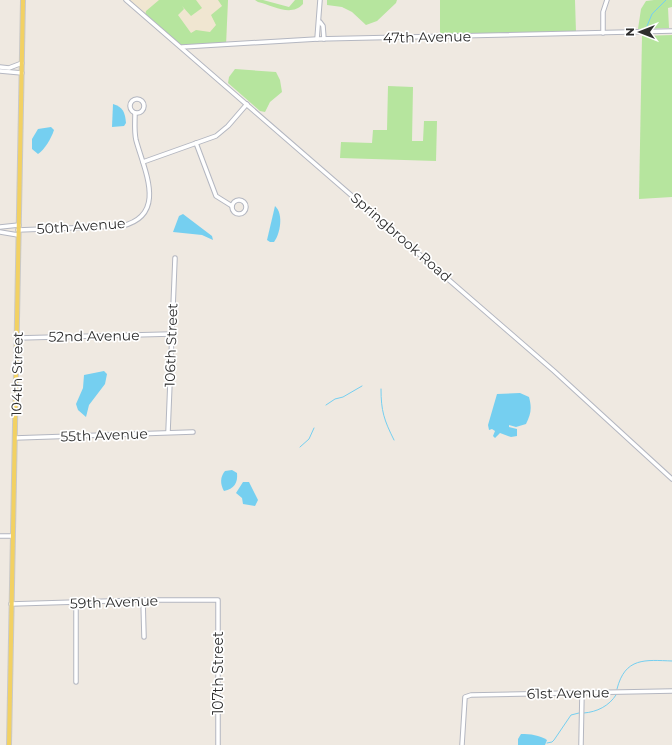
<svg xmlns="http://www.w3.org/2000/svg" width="672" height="745" font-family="Montserrat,sans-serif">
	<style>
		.education { fill: #f0e6d1 }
		.green { fill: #b6e59e }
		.water { fill: #75cff0 }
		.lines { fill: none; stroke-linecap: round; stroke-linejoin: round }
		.stream { stroke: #75cff0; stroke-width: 1 }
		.minor-casing { stroke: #b4b7c1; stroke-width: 5.5 }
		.major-casing { stroke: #c9c9c9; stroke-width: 6 }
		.minor { stroke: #fff; stroke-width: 3.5 }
		.major { stroke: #f2d163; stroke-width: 4 }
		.labels { text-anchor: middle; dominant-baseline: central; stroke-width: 3.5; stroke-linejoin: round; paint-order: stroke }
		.street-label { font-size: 14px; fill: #2e2e2e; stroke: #fff }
	</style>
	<rect width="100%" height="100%" fill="#efe9e1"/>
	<polygon class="education" points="130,0 228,0 226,45 182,47 130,4"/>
	<g class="green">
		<polygon points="159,0 196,0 202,8 191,16 182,6 184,9 178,15 191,33 196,30 210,32 216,25 211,15 222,6 218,0 228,0 226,45 182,47 145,16 146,11"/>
		<path d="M255,0h8l26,7 6,-7h8v4c-12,13 -29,2 -45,-2z"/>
		<polygon points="327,0 397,0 396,3 377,21 366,25 352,12 342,7 327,5"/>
		<polygon points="440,0 575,0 576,33 440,36"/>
		<polygon points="654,0 672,0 672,7 668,8 669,28 638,29 641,9 646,1"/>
		<polygon points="672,35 672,197 639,199 642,36"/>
		<polygon points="235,69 276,72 280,80 282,92 270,102 265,112 260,111 228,83 229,77"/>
		<polygon points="388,86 413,87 412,141 423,141 424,121 437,121 436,161 340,158 341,142 372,143 373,130 387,130"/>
	</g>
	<g class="water">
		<path d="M113,104c10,3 12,8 13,19l-2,3 -12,1z"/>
		<path d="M51,127l3,3c-3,9 -9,19 -16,24l-6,-5v-10l6,-10z"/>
		<path d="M275,206c9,8 5,28 -1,36h-4l-3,-2z"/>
		<polygon points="183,214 212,236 213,240 202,235 173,232 179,216"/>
		<polygon points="104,371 107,374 105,384 89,405 86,417 78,410 76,404 83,388 84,375"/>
		<path d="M520,393l9,4c3,11 2,17 -3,27l-10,3 -7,-2v2l8,2v7l-6,1 -11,-4 -5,5 -2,-2 2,-5 -3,-2 -3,1 -1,-5 9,-31z"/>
		<path d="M232,470l5,3c1,10 -3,16 -13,18 -4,-7 -4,-14 1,-20z"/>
		<polygon points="243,482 249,482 258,500 255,506 243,504 242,498 236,493"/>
		<path d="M521,734c10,0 18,1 26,6l-2,5h-27v-6z"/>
	</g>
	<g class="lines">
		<g class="stream">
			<polyline points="647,26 652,14 666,0"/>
			<path d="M381,389c0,22 3,31 13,51"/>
			<polyline points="326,405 335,399 343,397 362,386"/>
			<polyline points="300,447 309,439 314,428"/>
			<path d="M617,689c8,-32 28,-29 55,-28"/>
			<path d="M584,713c13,-1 25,-7 32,-18"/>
			<polyline points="547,743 552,742 554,740 571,715 579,713"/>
		</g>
		<defs>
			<g id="minor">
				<polyline points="126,0 554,371 672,479"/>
				<polyline points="320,22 323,26 324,39"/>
				<polyline points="603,33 603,12 607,0"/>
				<polyline points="317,39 320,0"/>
				<polyline points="182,47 317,39 672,31"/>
				<polyline points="0,67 9,68 22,63"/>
				<polyline points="0,71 22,73"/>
				<circle cx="137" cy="106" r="7"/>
				<polyline points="196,143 216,196 232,206"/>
				<polyline points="143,162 216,136 228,126 247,104"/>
				<circle cx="239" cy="207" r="7"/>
				<polyline points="0,227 19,225"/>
				<path d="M18,230l104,-4c46,-11 22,-56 14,-86 -2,-9 -1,-18 -1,-27"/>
				<polyline points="0,232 18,235"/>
				<polyline points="18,338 171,334"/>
				<polyline points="168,432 175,258"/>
				<polyline points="15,438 193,432"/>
				<polyline points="0,536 12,536"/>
				<polyline points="143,600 144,637"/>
				<polyline points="11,604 143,600 218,600 218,745"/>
				<polyline points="76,682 76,603"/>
				<polyline points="462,745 465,697 471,695 672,691"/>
				<polyline points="581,745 582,693"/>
			</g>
			<polyline id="major" points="9,745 23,0"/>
		</defs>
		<use href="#minor" class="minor-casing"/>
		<use href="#major" class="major-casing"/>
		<use href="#minor" class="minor"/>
		<use href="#major" class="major"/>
	</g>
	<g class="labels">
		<g class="street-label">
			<text transform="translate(427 37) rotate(-1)">47th Avenue</text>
			<text transform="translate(81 226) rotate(-4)">50th Avenue</text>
			<text transform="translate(401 237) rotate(41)">Springbrook Road</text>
			<text transform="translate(94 336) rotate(-1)">52nd Avenue</text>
			<text transform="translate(171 345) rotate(-88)">106th Street</text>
			<text transform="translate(17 374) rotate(-89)">104th Street</text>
			<text transform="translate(104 435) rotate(-2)">55th Avenue</text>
			<text transform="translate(114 602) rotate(-2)">59th Avenue</text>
			<text transform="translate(218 673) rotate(-90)">107th Street</text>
			<text transform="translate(568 693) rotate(-1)">61st Avenue</text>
		</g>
	</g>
	<g transform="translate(640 32) rotate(270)" stroke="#ffffff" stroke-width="3" paint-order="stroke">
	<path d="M0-3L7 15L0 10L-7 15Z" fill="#2e2e2e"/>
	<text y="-6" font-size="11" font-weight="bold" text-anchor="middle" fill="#2e2e2e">N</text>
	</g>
</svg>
